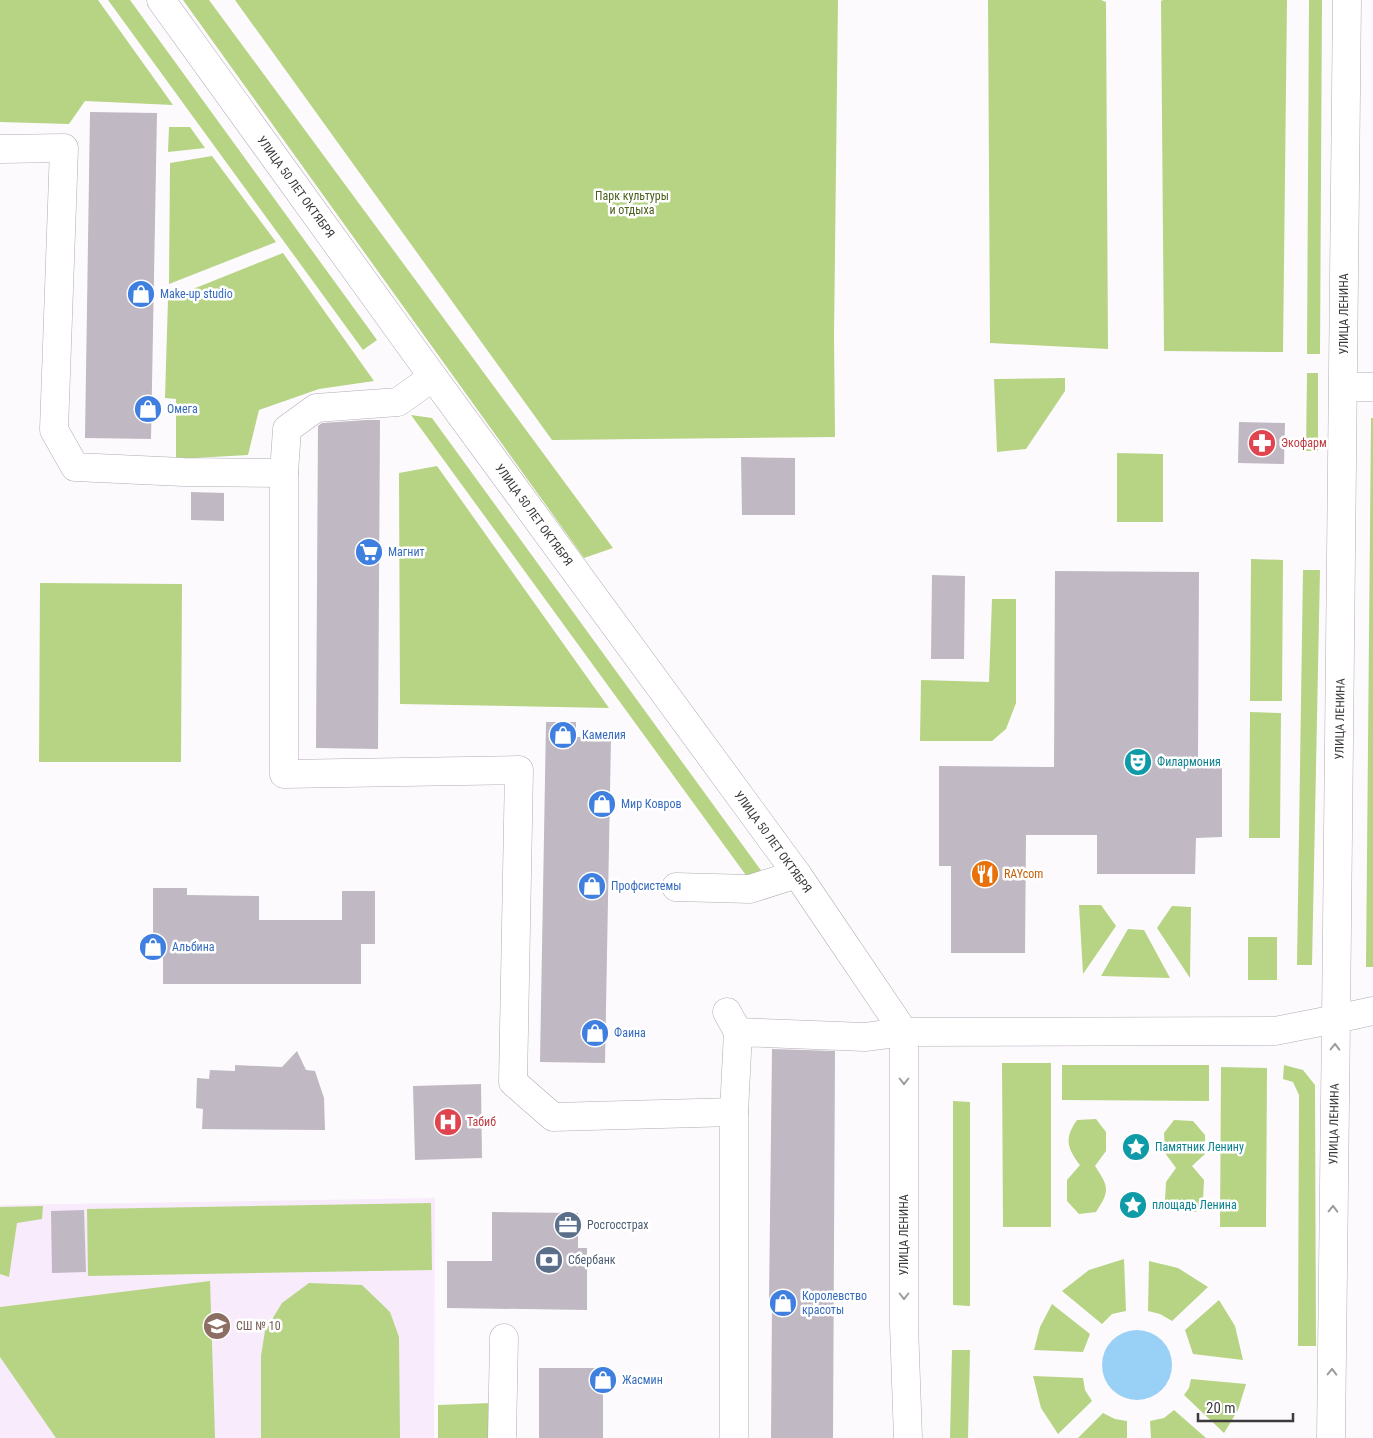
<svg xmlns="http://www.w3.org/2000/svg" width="1373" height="1438" font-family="'Roboto Condensed',sans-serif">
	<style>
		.built { fill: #f8ebfb }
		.green { fill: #b6d483 }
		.water { fill: #99d0f6 }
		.building { fill: #c0b8c2 }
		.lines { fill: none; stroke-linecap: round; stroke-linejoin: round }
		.minor-casing { stroke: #b2abb4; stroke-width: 29 }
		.major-casing { stroke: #b2abb4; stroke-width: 29 }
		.minor { stroke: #fff; stroke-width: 28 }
		.major { stroke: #fff; stroke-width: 28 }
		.oneway { stroke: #9e9c9e }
		.labels { text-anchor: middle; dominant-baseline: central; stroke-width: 5; stroke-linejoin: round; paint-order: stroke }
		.street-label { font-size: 12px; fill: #3d3a3e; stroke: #fff }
		.park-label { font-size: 12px; fill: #4b601d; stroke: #fff }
		.shop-label { font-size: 12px; fill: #366cbe; stroke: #fff; text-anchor: start }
		.health-label { font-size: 12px; fill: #be3a42; stroke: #fff; text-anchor: start }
		.culture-label { font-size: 12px; fill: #0d838f; stroke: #fff; text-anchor: start }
		.food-label { font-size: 12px; fill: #c56008; stroke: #fff; text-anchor: start }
		.service-label { font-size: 12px; fill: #4e5e75; stroke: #fff; text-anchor: start }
		.education-label { font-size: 12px; fill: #785e54; stroke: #fff; text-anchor: start }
	</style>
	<rect width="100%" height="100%" fill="#fdfafe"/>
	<polygon class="built" points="435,1198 434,1438 0,1438 0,1205"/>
	<g class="green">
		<polygon points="0,0 98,0 173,105 85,101 69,124 0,122"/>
		<polygon points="108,0 130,0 377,340 363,350"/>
		<polygon points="183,0 209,0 613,548 584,558"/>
		<polygon points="235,0 838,0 834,336 835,437 552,440"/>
		<polygon points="988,0 1101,0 1106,2 1108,349 990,343"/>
		<polygon points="1163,0 1287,0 1283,352 1164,351 1161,1"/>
		<polygon points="1309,0 1322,0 1320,354 1307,354"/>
		<polygon points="169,127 190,127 205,148 168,152"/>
		<polygon points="212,156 276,242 169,284 170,163"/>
		<polygon points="283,253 374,381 319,389 259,410 248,455 176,459 176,399 165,398 168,299"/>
		<polygon points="1307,373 1318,373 1318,451 1306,451"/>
		<polygon points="1065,378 1065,391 1026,449 997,452 994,379"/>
		<polygon points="411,415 432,418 765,876 748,878"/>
		<polygon points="1371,418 1373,418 1373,967 1366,967"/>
		<polygon points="1117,453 1163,454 1163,522 1117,522"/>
		<polygon points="437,466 609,708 400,704 399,473"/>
		<polygon points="1251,559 1283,560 1282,701 1250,701"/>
		<polygon points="1303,570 1320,570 1312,965 1297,965"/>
		<polygon points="40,583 182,584 181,762 39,762"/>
		<polygon points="992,599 1016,599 1016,703 1006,729 992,741 920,741 921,680 989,682"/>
		<polygon points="1250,712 1281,713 1280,838 1249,838"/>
		<polygon points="1079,905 1101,905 1116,926 1083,974"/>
		<polygon points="1172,906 1191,907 1190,978 1157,928"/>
		<polygon points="1128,929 1144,930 1170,978 1101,976"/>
		<rect x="1248" y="937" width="29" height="43"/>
		<polygon points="1002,1063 1051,1063 1051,1227 1003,1227"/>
		<polygon points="1062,1065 1209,1065 1209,1101 1062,1100"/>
		<polygon points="1284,1065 1303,1070 1315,1085 1316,1346 1298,1346 1299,1095 1293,1082 1283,1079"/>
		<polygon points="1221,1067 1267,1068 1266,1227 1220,1227"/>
		<polygon points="953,1101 970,1102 970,1306 953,1305"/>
		<path d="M1096,1119l10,13v19l-11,15c14,21 15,25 1,46l-17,2 -12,-13v-21l13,-15c-13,-17 -16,-27 -3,-45z"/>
		<polygon points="1174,1120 1193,1121 1205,1135 1205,1154 1192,1166 1204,1180 1203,1201 1196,1212 1176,1211 1165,1201 1166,1182 1176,1168 1165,1153 1164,1133"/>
		<polygon points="431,1203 432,1270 88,1276 87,1209"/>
		<polygon points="43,1206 42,1219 17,1223 9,1277 0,1274 0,1207"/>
		<polygon points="1124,1259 1126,1311 1112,1314 1102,1324 1062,1291 1089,1270"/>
		<polygon points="1149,1261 1178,1268 1208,1287 1172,1321 1160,1314 1148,1311"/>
		<polygon points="210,1281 215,1438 56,1438 0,1357 0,1307"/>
		<polygon points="309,1283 362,1285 390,1312 399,1337 400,1438 261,1438 261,1356 265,1331 282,1303"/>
		<polygon points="1219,1300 1235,1326 1243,1360 1193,1354 1185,1330"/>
		<polygon points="1052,1304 1090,1334 1083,1352 1034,1350 1040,1327"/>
		<polygon points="952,1350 970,1350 968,1438 950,1438"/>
		<polygon points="1033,1376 1083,1378 1085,1390 1092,1401 1058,1434 1041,1408"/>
		<polygon points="1191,1379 1246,1384 1238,1410 1224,1433 1184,1395 1189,1388"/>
		<polygon points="491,1403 491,1438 438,1438 438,1405"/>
		<polygon points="1174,1410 1206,1438 1151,1438 1150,1421 1164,1418"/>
		<polygon points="1103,1413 1115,1419 1127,1421 1127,1438 1078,1438"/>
	</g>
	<circle class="water" cx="1137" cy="1365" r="35"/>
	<g class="building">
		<polygon points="90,112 157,113 151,439 85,438"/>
		<polygon points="367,420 380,420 378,749 316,748 318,426 322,423"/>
		<polygon points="1239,422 1285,423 1284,464 1238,463"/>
		<polygon points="741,457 795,458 795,515 742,515"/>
		<polygon points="191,492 224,493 224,521 191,520"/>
		<polygon points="1055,571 1199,572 1198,759 1222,758 1222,837 1196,838 1195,874 1097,874 1097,835 1026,835 1025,953 951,953 951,866 939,866 939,766 1054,767"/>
		<polygon points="932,575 965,576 964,659 931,659"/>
		<polygon points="546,722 576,722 576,737 611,737 605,1063 540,1062"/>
		<polygon points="153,888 187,888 187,895 259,896 259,920 342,920 342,891 375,891 375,944 361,944 361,984 163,984 163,940 153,940"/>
		<polygon points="772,1049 835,1051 833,1438 771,1438 772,1302 769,1302"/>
		<polygon points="297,1051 306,1070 315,1071 324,1098 325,1130 202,1129 203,1109 196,1108 197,1078 209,1079 210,1070 235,1071 235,1065 282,1067"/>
		<polygon points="481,1084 482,1158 415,1160 413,1086"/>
		<polygon points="84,1210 86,1272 52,1273 51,1211"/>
		<polygon points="492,1212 578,1213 578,1248 587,1248 587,1310 447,1308 447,1261 492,1261"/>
		<rect x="539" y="1368" width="64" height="70"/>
	</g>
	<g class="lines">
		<defs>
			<g id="minor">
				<polyline points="161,0 433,377 797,874 904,1032 865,1037 738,1032 734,1112 734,1438"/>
				<polyline points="1347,0 1336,1019 1373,1011"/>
				<polyline points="0,149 64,148 54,430 75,467 183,472 284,473"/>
				<polyline points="433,377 398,402 316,408 287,429 284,473 284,774 519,770 513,1082 553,1117 734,1112"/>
				<polyline points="1344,387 1373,387"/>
				<polyline points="676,887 750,889 797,874"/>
				<polyline points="727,1012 738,1032"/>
				<polyline points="502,1438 504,1338"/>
			</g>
			<polyline id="major" points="908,1438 904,1325 904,1032 1275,1031 1336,1019 1331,1438"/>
		</defs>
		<use href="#minor" class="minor-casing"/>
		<use href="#major" class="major-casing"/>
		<use href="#minor" class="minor"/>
		<use href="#major" class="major"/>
	</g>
	<defs><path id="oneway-chevron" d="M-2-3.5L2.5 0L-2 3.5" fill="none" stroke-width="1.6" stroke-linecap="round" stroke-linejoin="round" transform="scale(1.25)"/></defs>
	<g class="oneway">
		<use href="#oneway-chevron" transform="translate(1335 1047) rotate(-89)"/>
		<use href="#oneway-chevron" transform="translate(904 1081) rotate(90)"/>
		<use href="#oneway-chevron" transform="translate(1333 1209) rotate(-89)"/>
		<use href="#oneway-chevron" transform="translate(904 1296) rotate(90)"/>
		<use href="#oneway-chevron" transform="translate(1332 1372) rotate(-89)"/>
	</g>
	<defs>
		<symbol id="shop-disc" viewBox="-11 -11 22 22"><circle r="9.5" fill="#3f7fe0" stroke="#fff"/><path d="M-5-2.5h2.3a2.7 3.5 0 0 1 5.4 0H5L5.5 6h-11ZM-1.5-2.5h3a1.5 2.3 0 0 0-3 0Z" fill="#fff"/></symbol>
		<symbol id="pharmacy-disc" viewBox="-11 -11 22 22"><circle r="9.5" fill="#e0444e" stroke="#fff"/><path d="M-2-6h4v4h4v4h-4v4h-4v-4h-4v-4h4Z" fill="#fff"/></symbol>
		<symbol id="supermarket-disc" viewBox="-11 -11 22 22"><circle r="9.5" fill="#3f7fe0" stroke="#fff"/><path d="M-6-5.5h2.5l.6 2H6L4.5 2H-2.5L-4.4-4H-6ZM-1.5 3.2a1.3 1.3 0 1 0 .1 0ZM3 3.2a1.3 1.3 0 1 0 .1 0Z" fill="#fff"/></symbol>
		<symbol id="theatre-disc" viewBox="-11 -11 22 22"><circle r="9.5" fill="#0f9aa8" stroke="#fff"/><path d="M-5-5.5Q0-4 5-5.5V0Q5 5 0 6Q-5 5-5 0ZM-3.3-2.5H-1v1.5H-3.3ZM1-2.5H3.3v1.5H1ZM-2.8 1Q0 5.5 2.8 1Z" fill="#fff"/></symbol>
		<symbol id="restaurant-disc" viewBox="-11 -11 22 22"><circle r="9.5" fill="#e8710a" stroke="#fff"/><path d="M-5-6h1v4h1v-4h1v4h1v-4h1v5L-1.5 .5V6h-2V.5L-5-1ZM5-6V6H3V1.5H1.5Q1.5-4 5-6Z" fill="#fff"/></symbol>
		<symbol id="hospital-disc" viewBox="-11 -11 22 22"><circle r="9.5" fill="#e0444e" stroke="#fff"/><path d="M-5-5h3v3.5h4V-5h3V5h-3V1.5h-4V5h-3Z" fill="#fff"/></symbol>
		<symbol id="sight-disc" viewBox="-11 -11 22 22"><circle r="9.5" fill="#0f9aa8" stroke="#fff"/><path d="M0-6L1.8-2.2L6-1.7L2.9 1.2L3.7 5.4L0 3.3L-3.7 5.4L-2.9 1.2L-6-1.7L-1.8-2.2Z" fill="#fff"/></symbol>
		<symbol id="office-disc" viewBox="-11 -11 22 22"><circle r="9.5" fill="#5c6f8a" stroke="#fff"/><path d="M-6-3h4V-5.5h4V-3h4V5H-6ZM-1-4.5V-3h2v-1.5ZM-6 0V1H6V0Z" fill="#fff"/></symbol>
		<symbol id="bank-disc" viewBox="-11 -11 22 22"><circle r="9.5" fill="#5c6f8a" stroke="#fff"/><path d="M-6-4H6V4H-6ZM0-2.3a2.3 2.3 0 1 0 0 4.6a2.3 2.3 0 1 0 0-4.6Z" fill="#fff"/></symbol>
		<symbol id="school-disc" viewBox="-11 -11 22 22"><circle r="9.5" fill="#8d6e63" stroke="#fff"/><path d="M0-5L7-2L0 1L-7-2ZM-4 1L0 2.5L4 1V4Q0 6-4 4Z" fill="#fff"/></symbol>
	</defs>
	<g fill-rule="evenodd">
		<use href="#shop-disc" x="125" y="278" width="32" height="32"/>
		<use href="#shop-disc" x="132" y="393" width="32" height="32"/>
		<use href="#pharmacy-disc" x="1246" y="427" width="32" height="32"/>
		<use href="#supermarket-disc" x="353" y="536" width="32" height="32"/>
		<use href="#shop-disc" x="547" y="719" width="32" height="32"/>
		<use href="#theatre-disc" x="1122" y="746" width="32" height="32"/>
		<use href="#shop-disc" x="586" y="788" width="32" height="32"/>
		<use href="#restaurant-disc" x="969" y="858" width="32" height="32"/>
		<use href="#shop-disc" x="576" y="870" width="32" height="32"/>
		<use href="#shop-disc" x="137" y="931" width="32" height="32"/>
		<use href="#shop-disc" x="579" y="1017" width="32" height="32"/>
		<use href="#hospital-disc" x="432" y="1106" width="32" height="32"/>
		<use href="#sight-disc" x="1120" y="1131" width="32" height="32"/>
		<use href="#sight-disc" x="1117" y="1189" width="32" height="32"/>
		<use href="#office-disc" x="552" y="1209" width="32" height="32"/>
		<use href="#bank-disc" x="533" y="1244" width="32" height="32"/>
		<use href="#shop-disc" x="767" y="1287" width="32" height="32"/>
		<use href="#school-disc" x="201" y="1310" width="32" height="32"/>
		<use href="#shop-disc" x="587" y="1364" width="32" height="32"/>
	</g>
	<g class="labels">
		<g class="street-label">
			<text transform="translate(296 187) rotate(54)">УЛИЦА 50 ЛЕТ ОКТЯБРЯ</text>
			<text transform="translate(1344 314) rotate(-90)">УЛИЦА ЛЕНИНА</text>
			<text transform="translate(534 515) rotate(54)">УЛИЦА 50 ЛЕТ ОКТЯБРЯ</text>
			<text transform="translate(1340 719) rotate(-89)">УЛИЦА ЛЕНИНА</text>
			<text transform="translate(773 842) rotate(54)">УЛИЦА 50 ЛЕТ ОКТЯБРЯ</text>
			<text transform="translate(1334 1124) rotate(-89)">УЛИЦА ЛЕНИНА</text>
			<text transform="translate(904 1235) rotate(-90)">УЛИЦА ЛЕНИНА</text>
		</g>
		<g class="park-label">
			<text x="632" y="196">Парк культуры<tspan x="632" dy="14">и отдыха</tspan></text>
		</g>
		<g class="shop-label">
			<text x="160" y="294">Make-up studio</text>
			<text x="167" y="409">Омега</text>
			<text x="388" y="552">Магнит</text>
			<text x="582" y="735">Камелия</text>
			<text x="621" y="804">Мир Ковров</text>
			<text x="611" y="886">Профсистемы</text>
			<text x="172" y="947">Альбина</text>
			<text x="614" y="1033">Фаина</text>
			<text x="802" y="1296">Королевство<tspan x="802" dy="14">красоты</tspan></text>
			<text x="622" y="1380">Жасмин</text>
		</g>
		<g class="health-label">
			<text x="1281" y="443">Экофарм</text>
			<text x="467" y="1122">Табиб</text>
		</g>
		<g class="culture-label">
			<text x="1157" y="762">Филармония</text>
			<text x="1155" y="1147">Памятник Ленину</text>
			<text x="1152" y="1205">площадь Ленина</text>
		</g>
		<g class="food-label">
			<text x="1004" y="874">RAYcom</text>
		</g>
		<g class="service-label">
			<text x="587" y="1225">Росгосстрах</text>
			<text x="568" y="1260">Сбербанк</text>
		</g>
		<g class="education-label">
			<text x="236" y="1326">СШ № 10</text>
		</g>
	</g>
	<path d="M1198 1413v8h95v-8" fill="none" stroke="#3d3a3e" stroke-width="2.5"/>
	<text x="1206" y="1413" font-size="15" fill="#3d3a3e" stroke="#ffffff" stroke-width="4" paint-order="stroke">20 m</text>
</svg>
